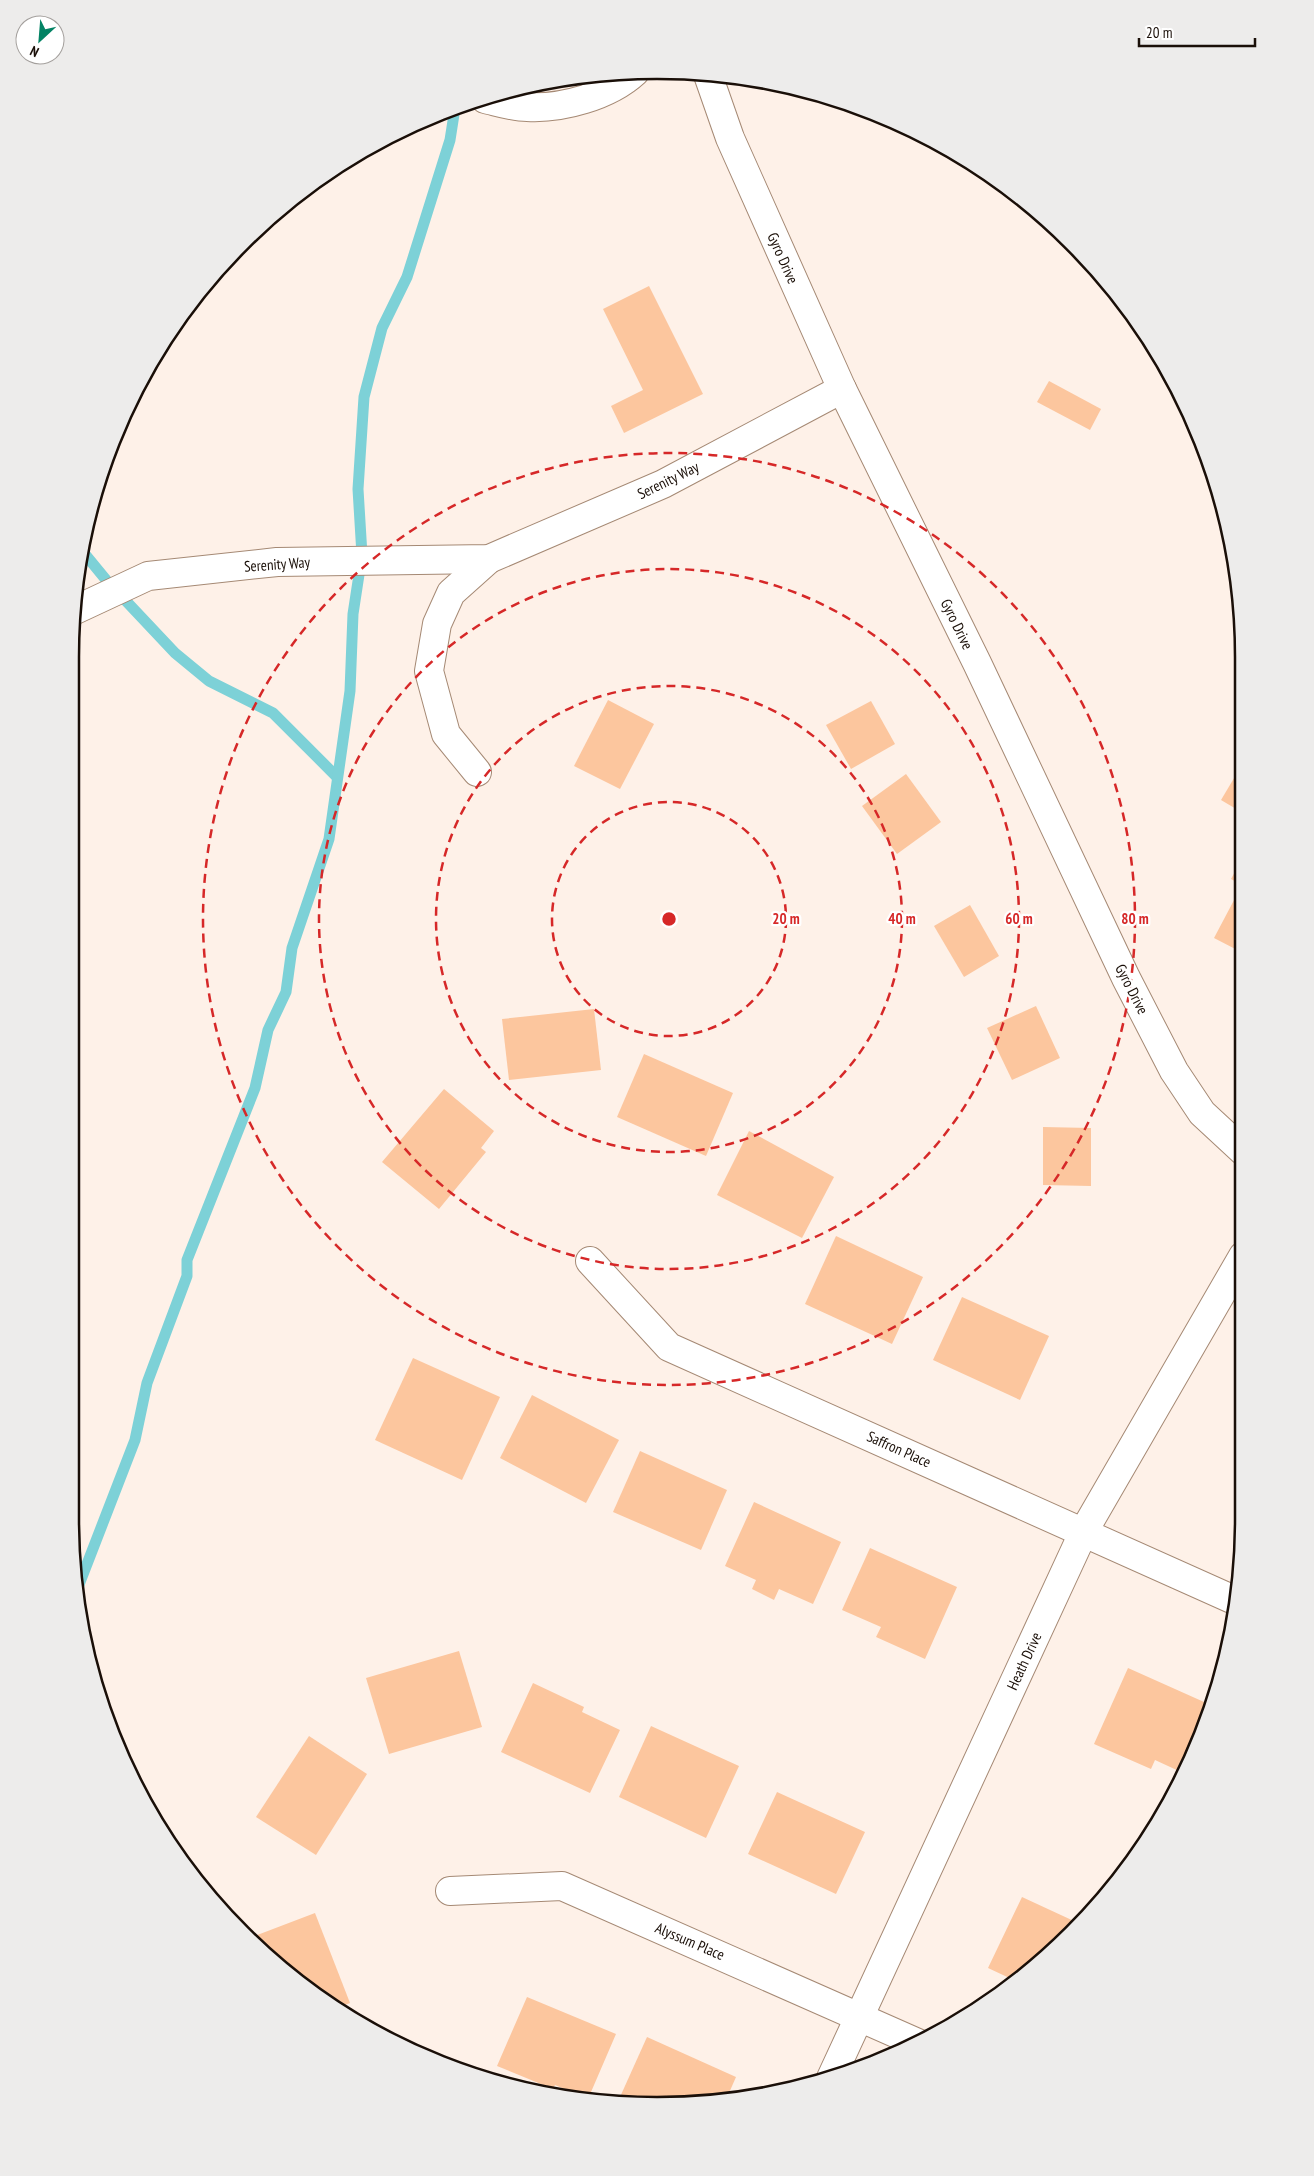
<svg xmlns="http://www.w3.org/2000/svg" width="1314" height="2176" font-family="'PT Sans Narrow',sans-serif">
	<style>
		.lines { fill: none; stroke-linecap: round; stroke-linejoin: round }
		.stream { stroke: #7dd1d7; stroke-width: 11 }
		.building { fill: #fcc69e }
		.street-casing { stroke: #a58974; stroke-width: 30 }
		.street { stroke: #fff; stroke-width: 28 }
		.ring { fill: none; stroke: #d62828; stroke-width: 2.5; stroke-dasharray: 9 6 }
		.labels { text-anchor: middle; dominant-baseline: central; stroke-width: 4.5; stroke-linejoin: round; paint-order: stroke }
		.street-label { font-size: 15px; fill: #1a0f08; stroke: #fff }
		.rim { fill: none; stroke: #1a0f08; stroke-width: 2.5 }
		.centre { fill: #d62828; stroke: #fff; stroke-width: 2.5 }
		.ring-label { font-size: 15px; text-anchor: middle; font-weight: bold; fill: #d62828; stroke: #fff; stroke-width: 4.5; stroke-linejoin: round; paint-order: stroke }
	</style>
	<rect width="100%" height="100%" fill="#fef1e8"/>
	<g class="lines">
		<g class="stream">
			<polyline points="84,553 107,581"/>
			<polyline points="126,601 175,653 209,681 273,713 337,777"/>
			<polyline points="75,1595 135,1440 147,1383 187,1276 187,1260 255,1088 268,1030 286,992 292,948 329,839 350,691 353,614 362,555 358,489 364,397 382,328 407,277 450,140 455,108"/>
		</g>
	</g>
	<g class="building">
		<polygon points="649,286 703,394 624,433 611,406 643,390 603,309"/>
		<polygon points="1049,381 1101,409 1090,430 1037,402"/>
		<polygon points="608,700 654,724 620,789 574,766"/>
		<polygon points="871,701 895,744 851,769 826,725"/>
		<polygon points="1243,763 1243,813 1221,800"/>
		<polygon points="906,774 941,822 897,854 862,806"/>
		<polygon points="1243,857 1243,953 1214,938 1242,885 1231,879"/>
		<polygon points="970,905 999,956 964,977 934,926"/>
		<polygon points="1036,1006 1060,1058 1012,1080 987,1028"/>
		<polygon points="594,1009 601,1070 509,1080 502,1019"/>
		<polygon points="644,1054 733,1093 706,1156 617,1117"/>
		<polygon points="444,1089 494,1131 481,1148 486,1152 439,1209 382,1162"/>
		<polygon points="1043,1127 1091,1128 1091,1186 1043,1185"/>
		<polygon points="749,1131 834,1177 802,1238 717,1195"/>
		<polygon points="836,1236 923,1277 892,1344 805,1304"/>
		<polygon points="962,1297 1049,1336 1020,1400 933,1360"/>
		<polygon points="413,1358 500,1397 462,1480 375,1440"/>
		<polygon points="532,1395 619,1440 586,1503 500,1458"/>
		<polygon points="640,1451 727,1490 701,1550 613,1512"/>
		<polygon points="754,1502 841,1542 813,1604 779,1589 774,1600 752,1589 756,1580 725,1566"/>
		<polygon points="870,1548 957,1587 925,1659 876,1637 881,1627 842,1610"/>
		<polygon points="459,1651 482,1727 389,1754 366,1678"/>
		<polygon points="1128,1668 1213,1706 1181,1772 1155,1760 1151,1769 1094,1744"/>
		<polygon points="533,1683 584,1707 582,1712 620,1730 590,1793 501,1752"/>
		<polygon points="651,1726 739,1766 706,1838 619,1797"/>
		<polygon points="309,1736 367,1774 316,1855 256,1817"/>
		<polygon points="777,1792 865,1832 836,1894 748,1854"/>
		<polygon points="1022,1897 1076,1922 1070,1934 1072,1934 1018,1982 988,1968"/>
		<polygon points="315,1913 350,2003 337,2008 300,1985 252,1937"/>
		<polygon points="527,1997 616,2034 588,2099 555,2085 553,2089 497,2066"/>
		<polygon points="647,2037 736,2077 725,2102 657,2106 637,2105 620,2097"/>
	</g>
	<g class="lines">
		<defs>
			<g id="street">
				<polyline points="708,75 730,138 842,389 977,663 1126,978 1174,1071 1202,1113 1243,1151"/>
				<path d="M485,99c13,3 28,8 42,8 35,2 82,-11 108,-35"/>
				<polyline points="73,611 148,576 277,562 489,559 663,484 842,389"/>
				<polyline points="477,772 446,734 429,671 437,624 451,593 489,559"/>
				<polyline points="590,1261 669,1347 1234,1600"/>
				<polyline points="450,1891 562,1886 920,2044"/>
				<polyline points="831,2078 1084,1531 1243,1256"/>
			</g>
		</defs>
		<use href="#street" class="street-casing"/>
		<use href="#street" class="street"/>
	</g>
	<g class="ring">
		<circle cx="669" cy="919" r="117"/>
		<circle cx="669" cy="919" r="233"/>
		<circle cx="669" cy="919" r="350"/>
		<circle cx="669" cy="919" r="466"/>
	</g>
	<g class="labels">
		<g class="street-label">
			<text transform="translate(783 258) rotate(66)">Gyro Drive</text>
			<text transform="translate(668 480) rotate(-26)">Serenity Way</text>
			<text transform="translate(277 564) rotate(-4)">Serenity Way</text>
			<text transform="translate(957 624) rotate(64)">Gyro Drive</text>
			<text transform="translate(1132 989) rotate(63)">Gyro Drive</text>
			<text transform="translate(899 1449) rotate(24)">Saffron Place</text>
			<text transform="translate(1024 1661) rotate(-65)">Heath Drive</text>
			<text transform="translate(690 1941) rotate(23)">Alyssum Place</text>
		</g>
	</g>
	<path d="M0 0H1314V2176H0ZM657 79H657A578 578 0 0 1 1235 657V1519A578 578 0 0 1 657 2097H657A578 578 0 0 1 79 1519V657A578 578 0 0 1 657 79Z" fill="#edeceb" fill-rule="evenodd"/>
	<path class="rim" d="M657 79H657A578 578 0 0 1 1235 657V1519A578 578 0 0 1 657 2097H657A578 578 0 0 1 79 1519V657A578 578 0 0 1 657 79Z"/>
	<circle cx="669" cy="919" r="8" class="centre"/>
	<g class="ring-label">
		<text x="786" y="924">20 m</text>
		<text x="902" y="924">40 m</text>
		<text x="1019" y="924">60 m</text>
		<text x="1135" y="924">80 m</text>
	</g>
	<g transform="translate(40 40) rotate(206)"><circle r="24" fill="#ffffff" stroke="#a39f9c"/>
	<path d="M0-4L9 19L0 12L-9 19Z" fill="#038364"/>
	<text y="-8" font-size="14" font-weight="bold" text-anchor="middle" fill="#1a0f08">N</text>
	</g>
	<path d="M1139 38v8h116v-8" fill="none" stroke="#1a0f08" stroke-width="2.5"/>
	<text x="1146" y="38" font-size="15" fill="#1a0f08" stroke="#ffffff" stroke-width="4" paint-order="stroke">20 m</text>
</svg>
